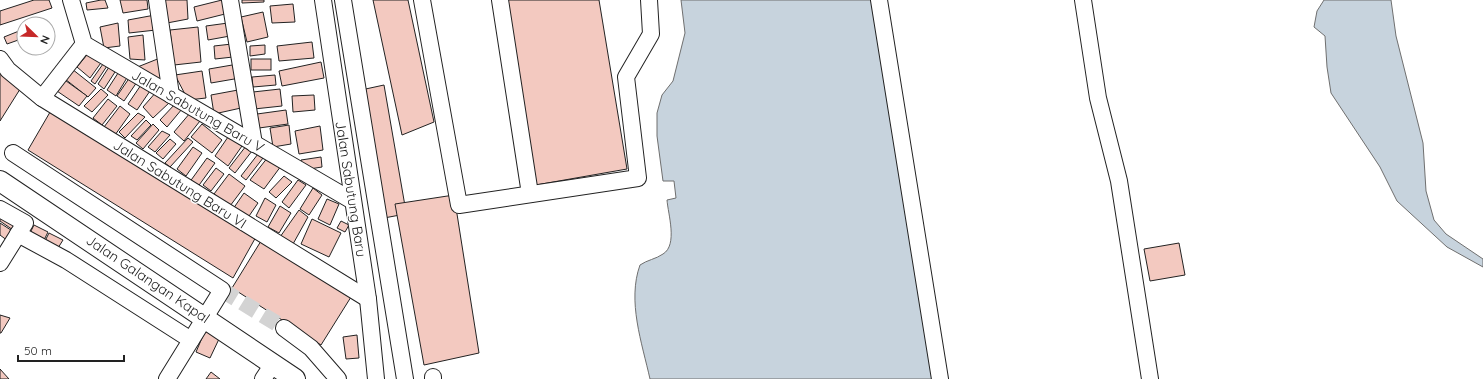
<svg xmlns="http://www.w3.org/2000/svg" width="1483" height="379" font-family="Quicksand,sans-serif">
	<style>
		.water { fill: #c7d3dd; stroke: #6f6f6f }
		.building { fill: #f3c9c0; stroke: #222 }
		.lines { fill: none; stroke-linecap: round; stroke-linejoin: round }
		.minor-tunnel { stroke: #d3d3d3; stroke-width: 16; stroke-dasharray: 16 8; stroke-linecap: butt }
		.minor-casing { stroke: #222; stroke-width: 18 }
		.major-casing { stroke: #222; stroke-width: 22 }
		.minor { stroke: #fff; stroke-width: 16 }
		.major { stroke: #fff; stroke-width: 20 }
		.labels { text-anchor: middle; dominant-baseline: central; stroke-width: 3; stroke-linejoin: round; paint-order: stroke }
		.street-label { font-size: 14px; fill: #222; stroke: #fff }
	</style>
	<rect width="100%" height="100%" fill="#fff"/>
	<g class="water">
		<path d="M681,0h192l62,379h-285c-8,-36 -23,-78 -10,-114 7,-5 16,-6 23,-11 15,-9 5,-40 4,-54l9,-2 -2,-17h-11l-6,-45v-23l5,-18 11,-14 12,-48z"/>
		<polygon points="1324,0 1391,0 1396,36 1423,143 1426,191 1434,220 1446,234 1483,259 1483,267 1447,247 1397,201 1380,167 1331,93 1327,67 1325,36 1314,27 1317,11"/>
	</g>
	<g class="building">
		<polygon points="34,0 49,0 52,8 0,25 0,11"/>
		<polygon points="101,0 105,0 108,8 87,10 86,3"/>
		<polygon points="120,0 147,0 148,9 123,13"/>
		<polygon points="164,0 187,0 188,19 167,23"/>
		<polygon points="222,0 225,14 197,21 194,7"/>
		<polygon points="242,0 264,0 264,2 242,3"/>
		<polygon points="373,0 408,0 434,122 402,135"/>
		<polygon points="506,0 599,0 627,169 536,185"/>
		<polygon points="293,4 295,22 272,23 270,6"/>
		<polygon points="263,12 268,37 247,42 241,17"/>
		<polygon points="155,15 156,30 129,33 128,20"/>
		<polygon points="118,23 120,46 104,48 100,27"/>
		<polygon points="228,23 230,36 208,40 206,26"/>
		<polygon points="198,27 201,62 174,65 170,30"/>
		<polygon points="24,29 24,38 7,44 4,37"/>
		<polygon points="143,35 145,60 130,59 128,37"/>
		<polygon points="312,42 314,58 279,61 277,46"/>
		<polygon points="232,44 233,57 215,59 214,46"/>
		<polygon points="265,45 265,54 250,56 250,46"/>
		<polygon points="91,50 103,60 90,78 77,67"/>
		<polygon points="160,58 163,79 157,82 135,68"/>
		<rect x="251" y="59" width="20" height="11"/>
		<polygon points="321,62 324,78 282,86 279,71"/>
		<polygon points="103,64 107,66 95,84 91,81"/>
		<polygon points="238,64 240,78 211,83 209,69"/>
		<polygon points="109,67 115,72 104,89 98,84"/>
		<polygon points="72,69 96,88 88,97 65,79"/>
		<polygon points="120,70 128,76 116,96 107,90"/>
		<polygon points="202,71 206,98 188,100 175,75"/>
		<polygon points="0,72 22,86 0,121"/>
		<polygon points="275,75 276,85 253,87 252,77"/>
		<polygon points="130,77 137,82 124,101 117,96"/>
		<polygon points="62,78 87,96 79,106 54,89"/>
		<polygon points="143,82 152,88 137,110 128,104"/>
		<polygon points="384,85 405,206 399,207 400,215 384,218 361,90"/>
		<polygon points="101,89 108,95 92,112 84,106"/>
		<polygon points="280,89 282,106 254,109 253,92"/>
		<polygon points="238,90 241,108 214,114 211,95"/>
		<polygon points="157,91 170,102 153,118 143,107"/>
		<polygon points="314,95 315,110 293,112 292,96"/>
		<polygon points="108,99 117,106 102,125 93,118"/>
		<polygon points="176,103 182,109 167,127 160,120"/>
		<polygon points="120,106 130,114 115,135 104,127"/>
		<polygon points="53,107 257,235 233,278 28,150"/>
		<polygon points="286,110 288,124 259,128 257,114"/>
		<polygon points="138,113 145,117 125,138 119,132"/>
		<polygon points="190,113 200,121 184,141 174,132"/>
		<polygon points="146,120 151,125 137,140 131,136"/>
		<polygon points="153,124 159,130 143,149 136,143"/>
		<polygon points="202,124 222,140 212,153 191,137"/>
		<polygon points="289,125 291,144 273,147 270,128"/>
		<polygon points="320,126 323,150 299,154 295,131"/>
		<polygon points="162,131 170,135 155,152 148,147"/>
		<polygon points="228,137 242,146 228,166 215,156"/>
		<polygon points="188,138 193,142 170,167 165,163"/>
		<polygon points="170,139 176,144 163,159 156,153"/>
		<polygon points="246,146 252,151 235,173 229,168"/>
		<polygon points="193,147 202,153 186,176 177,169"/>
		<polygon points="258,154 263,158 246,180 241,176"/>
		<polygon points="268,157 281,166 264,189 250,180"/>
		<polygon points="321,157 322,167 303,170 301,160"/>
		<polygon points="207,158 215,163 197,188 189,183"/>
		<polygon points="216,168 224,174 211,191 203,185"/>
		<polygon points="229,174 245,186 230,206 214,194"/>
		<polygon points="284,176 292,182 276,198 269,192"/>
		<polygon points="298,180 306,185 289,208 282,202"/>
		<polygon points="313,188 322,195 309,215 300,209"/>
		<polygon points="244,193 258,203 247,219 233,209"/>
		<polygon points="454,195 479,353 424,365 395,204"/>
		<polygon points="265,198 276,205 267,222 256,216"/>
		<polygon points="327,199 339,204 330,225 318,219"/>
		<polygon points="280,206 291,213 279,233 268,227"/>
		<polygon points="299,210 308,217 293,244 280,237"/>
		<polygon points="0,214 18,225 13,230 0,221"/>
		<polygon points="312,219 341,233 329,257 301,244"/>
		<polygon points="341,221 349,225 345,232 337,228"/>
		<polygon points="0,223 14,232 8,241 0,235"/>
		<polygon points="34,225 48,232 44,240 30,233"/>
		<polygon points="49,233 63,240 58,248 45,241"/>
		<polygon points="261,241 351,297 321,345 232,288"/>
		<polygon points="1179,243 1185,275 1150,281 1144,249"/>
		<polygon points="0,315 10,318 1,333 0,333"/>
		<polygon points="205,331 219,339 210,358 196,352"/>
		<polygon points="357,335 359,358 346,359 343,337"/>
		<polygon points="0,369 9,379 0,379"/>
		<polygon points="211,372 220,379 206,379"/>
	</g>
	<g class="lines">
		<polyline class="minor-tunnel" points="222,290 284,328"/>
		<defs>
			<g id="minor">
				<polyline points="71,0 84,44 351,200"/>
				<polyline points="157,0 171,95"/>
				<polyline points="230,0 254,144"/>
				<polyline points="323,0 368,299 376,379"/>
				<polyline points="343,0 405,379"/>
				<polyline points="422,0 459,205 638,178 626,77 651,34 649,0"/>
				<polyline points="500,0 530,194"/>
				<polyline points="879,0 940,379"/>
				<polyline points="1083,0 1098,98 1119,181 1150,379"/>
				<polyline points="0,59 8,70 42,98 368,299"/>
				<polyline points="42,98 84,44"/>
				<polyline points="13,153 222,290 167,379"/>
				<polyline points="0,209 25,223 0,263"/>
				<polyline points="18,234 66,260 191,340"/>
				<polyline points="284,328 311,348 338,379"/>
				<polyline points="433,377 433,379"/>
				<polyline points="263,379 273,364"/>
			</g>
			<polyline id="major" points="0,181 295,379"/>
		</defs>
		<use href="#minor" class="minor-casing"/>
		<use href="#major" class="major-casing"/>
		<use href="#minor" class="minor"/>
		<use href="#major" class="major"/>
	</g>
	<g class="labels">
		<g class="street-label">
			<text transform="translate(198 111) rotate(30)">Jalan Sabutung Baru V</text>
			<text transform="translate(180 184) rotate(32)">Jalan Sabutung Baru VI</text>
			<text transform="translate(351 189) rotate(81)">Jalan Sabutung Baru</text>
			<text transform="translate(148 279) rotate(34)">Jalan Galangan Kapal</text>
		</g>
	</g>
	<g transform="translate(36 36) rotate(113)"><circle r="19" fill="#ffffff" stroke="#a7a7a7"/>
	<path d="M0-3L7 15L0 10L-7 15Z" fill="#c62828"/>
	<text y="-6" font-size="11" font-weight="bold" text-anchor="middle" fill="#222222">N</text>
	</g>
	<path d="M18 355v6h106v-6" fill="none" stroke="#222222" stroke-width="2"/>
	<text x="24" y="355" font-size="12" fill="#222222" stroke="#ffffff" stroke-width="3" paint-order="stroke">50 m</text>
</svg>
